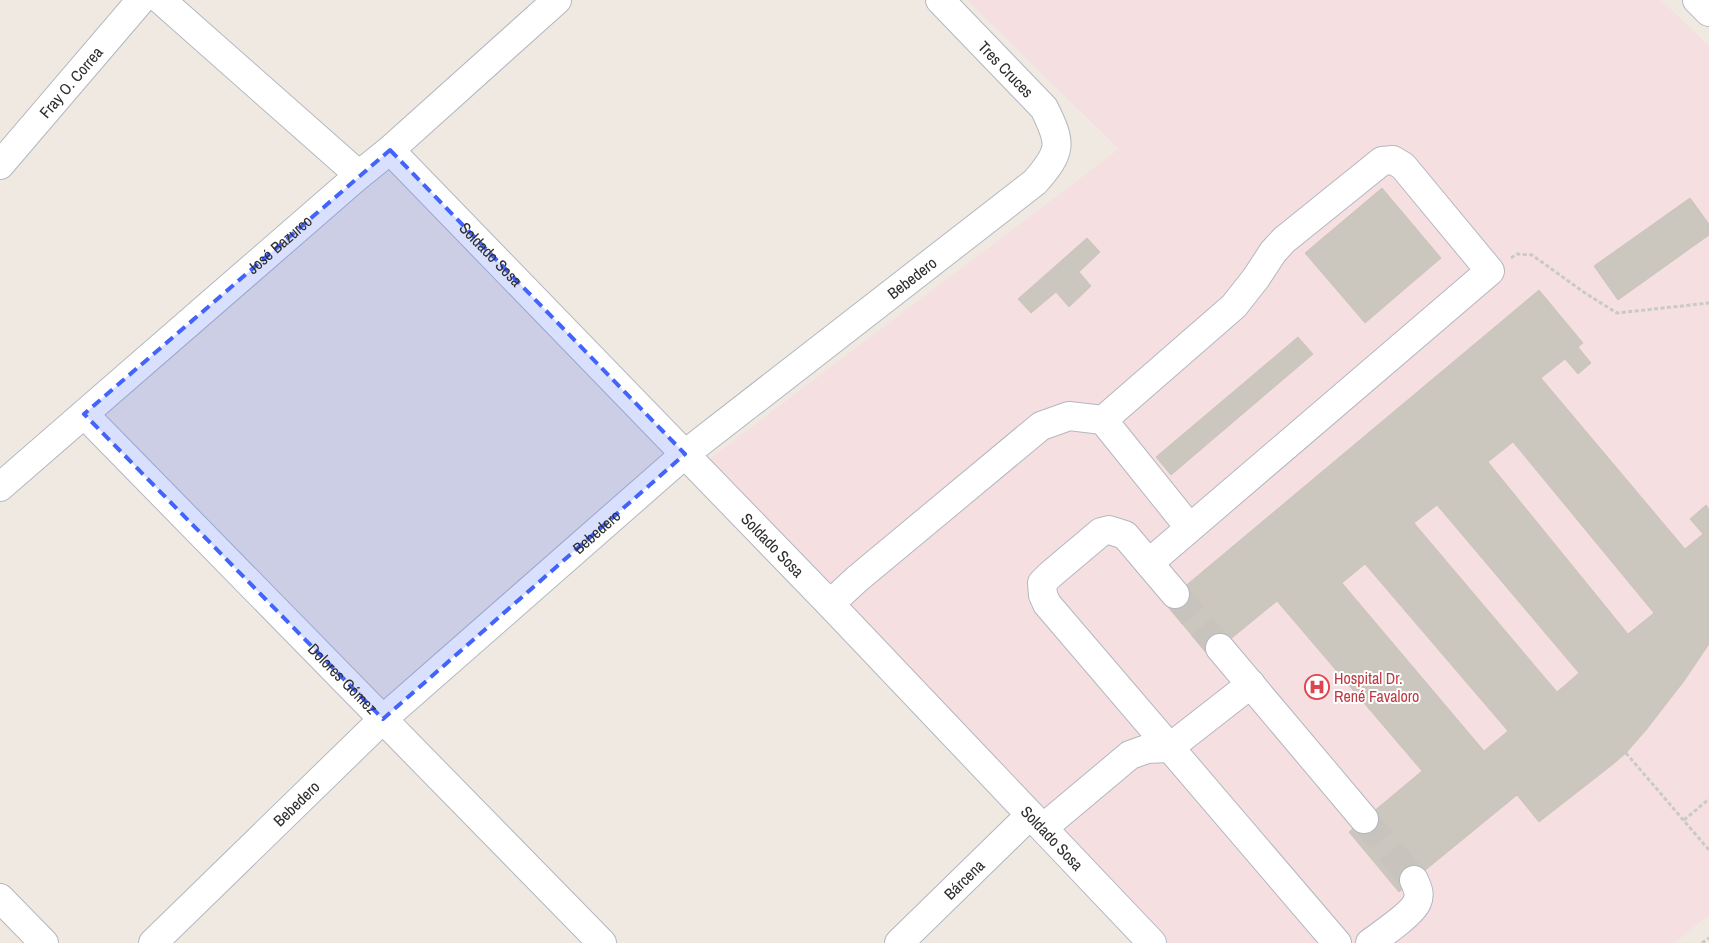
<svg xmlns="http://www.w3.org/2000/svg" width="1709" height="943" font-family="'Archivo Narrow',sans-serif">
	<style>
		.medical { fill: #f5dfe0 }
		.building { fill: #cbc7bf; stroke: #cbc5ba; fill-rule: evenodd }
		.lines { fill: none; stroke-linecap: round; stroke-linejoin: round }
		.minor-tunnel { stroke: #c8c4bd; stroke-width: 28; stroke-dasharray: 28 14; stroke-linecap: butt }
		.minor-casing { stroke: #b4b7c1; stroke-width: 30 }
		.path { stroke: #c9c9c9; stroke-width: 3; stroke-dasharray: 4 2.5; stroke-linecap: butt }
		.minor { stroke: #fff; stroke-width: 28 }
		.marked { fill: #4264fb; fill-opacity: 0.2; stroke: #4264fb; stroke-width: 4; stroke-dasharray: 10 6; stroke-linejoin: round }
		.labels { text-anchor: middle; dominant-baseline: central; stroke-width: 4; stroke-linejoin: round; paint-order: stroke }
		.street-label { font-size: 16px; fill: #2e2e2e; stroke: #fff }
		.health-label { font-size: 16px; fill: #be3a42; stroke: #fff; text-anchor: start }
	</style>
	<rect width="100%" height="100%" fill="#efe9e1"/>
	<polygon class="medical" points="967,0 1661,0 1709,46 1709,915 1674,943 1166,943 708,460 1119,149"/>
	<g class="building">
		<polygon points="1382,188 1441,258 1365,323 1305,253"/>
		<polygon points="1690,198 1709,224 1709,235 1618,300 1594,266"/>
		<polygon points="1087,238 1100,252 1079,272 1091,286 1069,307 1056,292 1031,313 1018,299"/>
		<path d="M1539,290l44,53 -5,4 13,16 -13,11 -13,-15 -24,19 144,171 18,-15 -13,-15 16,-14 3,4v135l-25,37 -38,49 -20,23 -14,12 -73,57 -22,-27 -94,77 -50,-60 49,-41 -145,-170 -44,36 -44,-54zM1513,442l141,171 -26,21 -140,-172zM1437,505l142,168 -22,19 -143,-169zM1365,564l143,167 -24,20 -142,-168z"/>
		<polygon points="1298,337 1313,354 1171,475 1156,457"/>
		<polygon points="1189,583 1233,637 1209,656 1165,603"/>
		<polygon points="1373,812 1423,872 1399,892 1349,832"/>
	</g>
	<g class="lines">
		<g class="minor-tunnel">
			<polyline points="1175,594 1220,648"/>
			<polyline points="1364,819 1414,880"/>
		</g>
		<defs>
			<g id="minor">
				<polyline points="161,0 359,175"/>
				<polyline points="1697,0 1709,12"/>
				<path id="s1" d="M390,150l440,454 322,339"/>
				<path id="s2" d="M0,165l141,-165"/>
				<path id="s3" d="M84,414l518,529"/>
				<path id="s4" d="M0,487l359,-312 31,-25 167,-150"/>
				<polyline points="1149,563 1490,271 1403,166 1393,160 1382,161 1284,240 1273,252 1256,278 1234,306 1103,420 1189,527"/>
				<polyline points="1175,594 1125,535 1109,530 1101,532 1050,575 1042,583 1043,595 1047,604 1337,943"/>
				<polyline points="830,604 857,579 1041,426 1069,416 1103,420"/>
				<polyline points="1220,648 1364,819"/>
				<polyline points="1043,828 1130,755 1147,749 1169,748 1251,684"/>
				<polyline points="0,898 44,943"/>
				<path id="s5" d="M153,943l230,-224 302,-265 350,-272c27,-31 27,-38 9,-74l-104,-108"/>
				<path id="s6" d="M899,943l131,-128"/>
				<path d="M1370,943c11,-8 43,-30 47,-41 4,-8 0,-15 -3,-22"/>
			</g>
		</defs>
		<use href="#minor" class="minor-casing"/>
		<g class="path">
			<polyline points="1511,258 1517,254 1532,255 1585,293 1617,313 1709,303"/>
			<polyline points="1626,753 1709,850"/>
			<polyline points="1684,820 1709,799"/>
			<polyline points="1702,943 1709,938"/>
		</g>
		<use href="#minor" class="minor"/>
	</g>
	<path class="marked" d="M390,150l295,304 -302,265 -299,-305z"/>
	<defs>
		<symbol id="hospital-ring" viewBox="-11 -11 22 22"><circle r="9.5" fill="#fff" stroke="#e0444e" stroke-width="1.5"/><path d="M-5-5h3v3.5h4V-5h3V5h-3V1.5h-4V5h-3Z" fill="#e0444e"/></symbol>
	</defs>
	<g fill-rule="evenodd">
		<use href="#hospital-ring" x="1303" y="673" width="28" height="28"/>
	</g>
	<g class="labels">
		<g class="street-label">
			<text transform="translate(1006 69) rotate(46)">Tres Cruces</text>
			<text stroke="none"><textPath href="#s2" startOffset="109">Fray O. Correa</textPath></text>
			<text stroke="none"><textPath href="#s4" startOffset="370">José Bazurco</textPath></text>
			<text stroke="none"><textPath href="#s1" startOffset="145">Soldado Sosa</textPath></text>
			<text stroke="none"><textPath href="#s5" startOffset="1010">Bebedero</textPath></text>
			<text stroke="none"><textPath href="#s5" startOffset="605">Bebedero</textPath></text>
			<text stroke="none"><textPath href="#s1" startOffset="550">Soldado Sosa</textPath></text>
			<text stroke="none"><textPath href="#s3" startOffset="370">Dolores Gómez</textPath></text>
			<text stroke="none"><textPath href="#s5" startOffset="200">Bebedero</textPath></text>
			<text stroke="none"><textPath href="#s1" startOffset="955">Soldado Sosa</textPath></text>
			<text stroke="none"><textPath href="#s6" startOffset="91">Bárcena</textPath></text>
		</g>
		<g class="health-label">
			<text x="1334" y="678">Hospital Dr.<tspan x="1334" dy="18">René Favaloro</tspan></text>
		</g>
	</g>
</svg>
